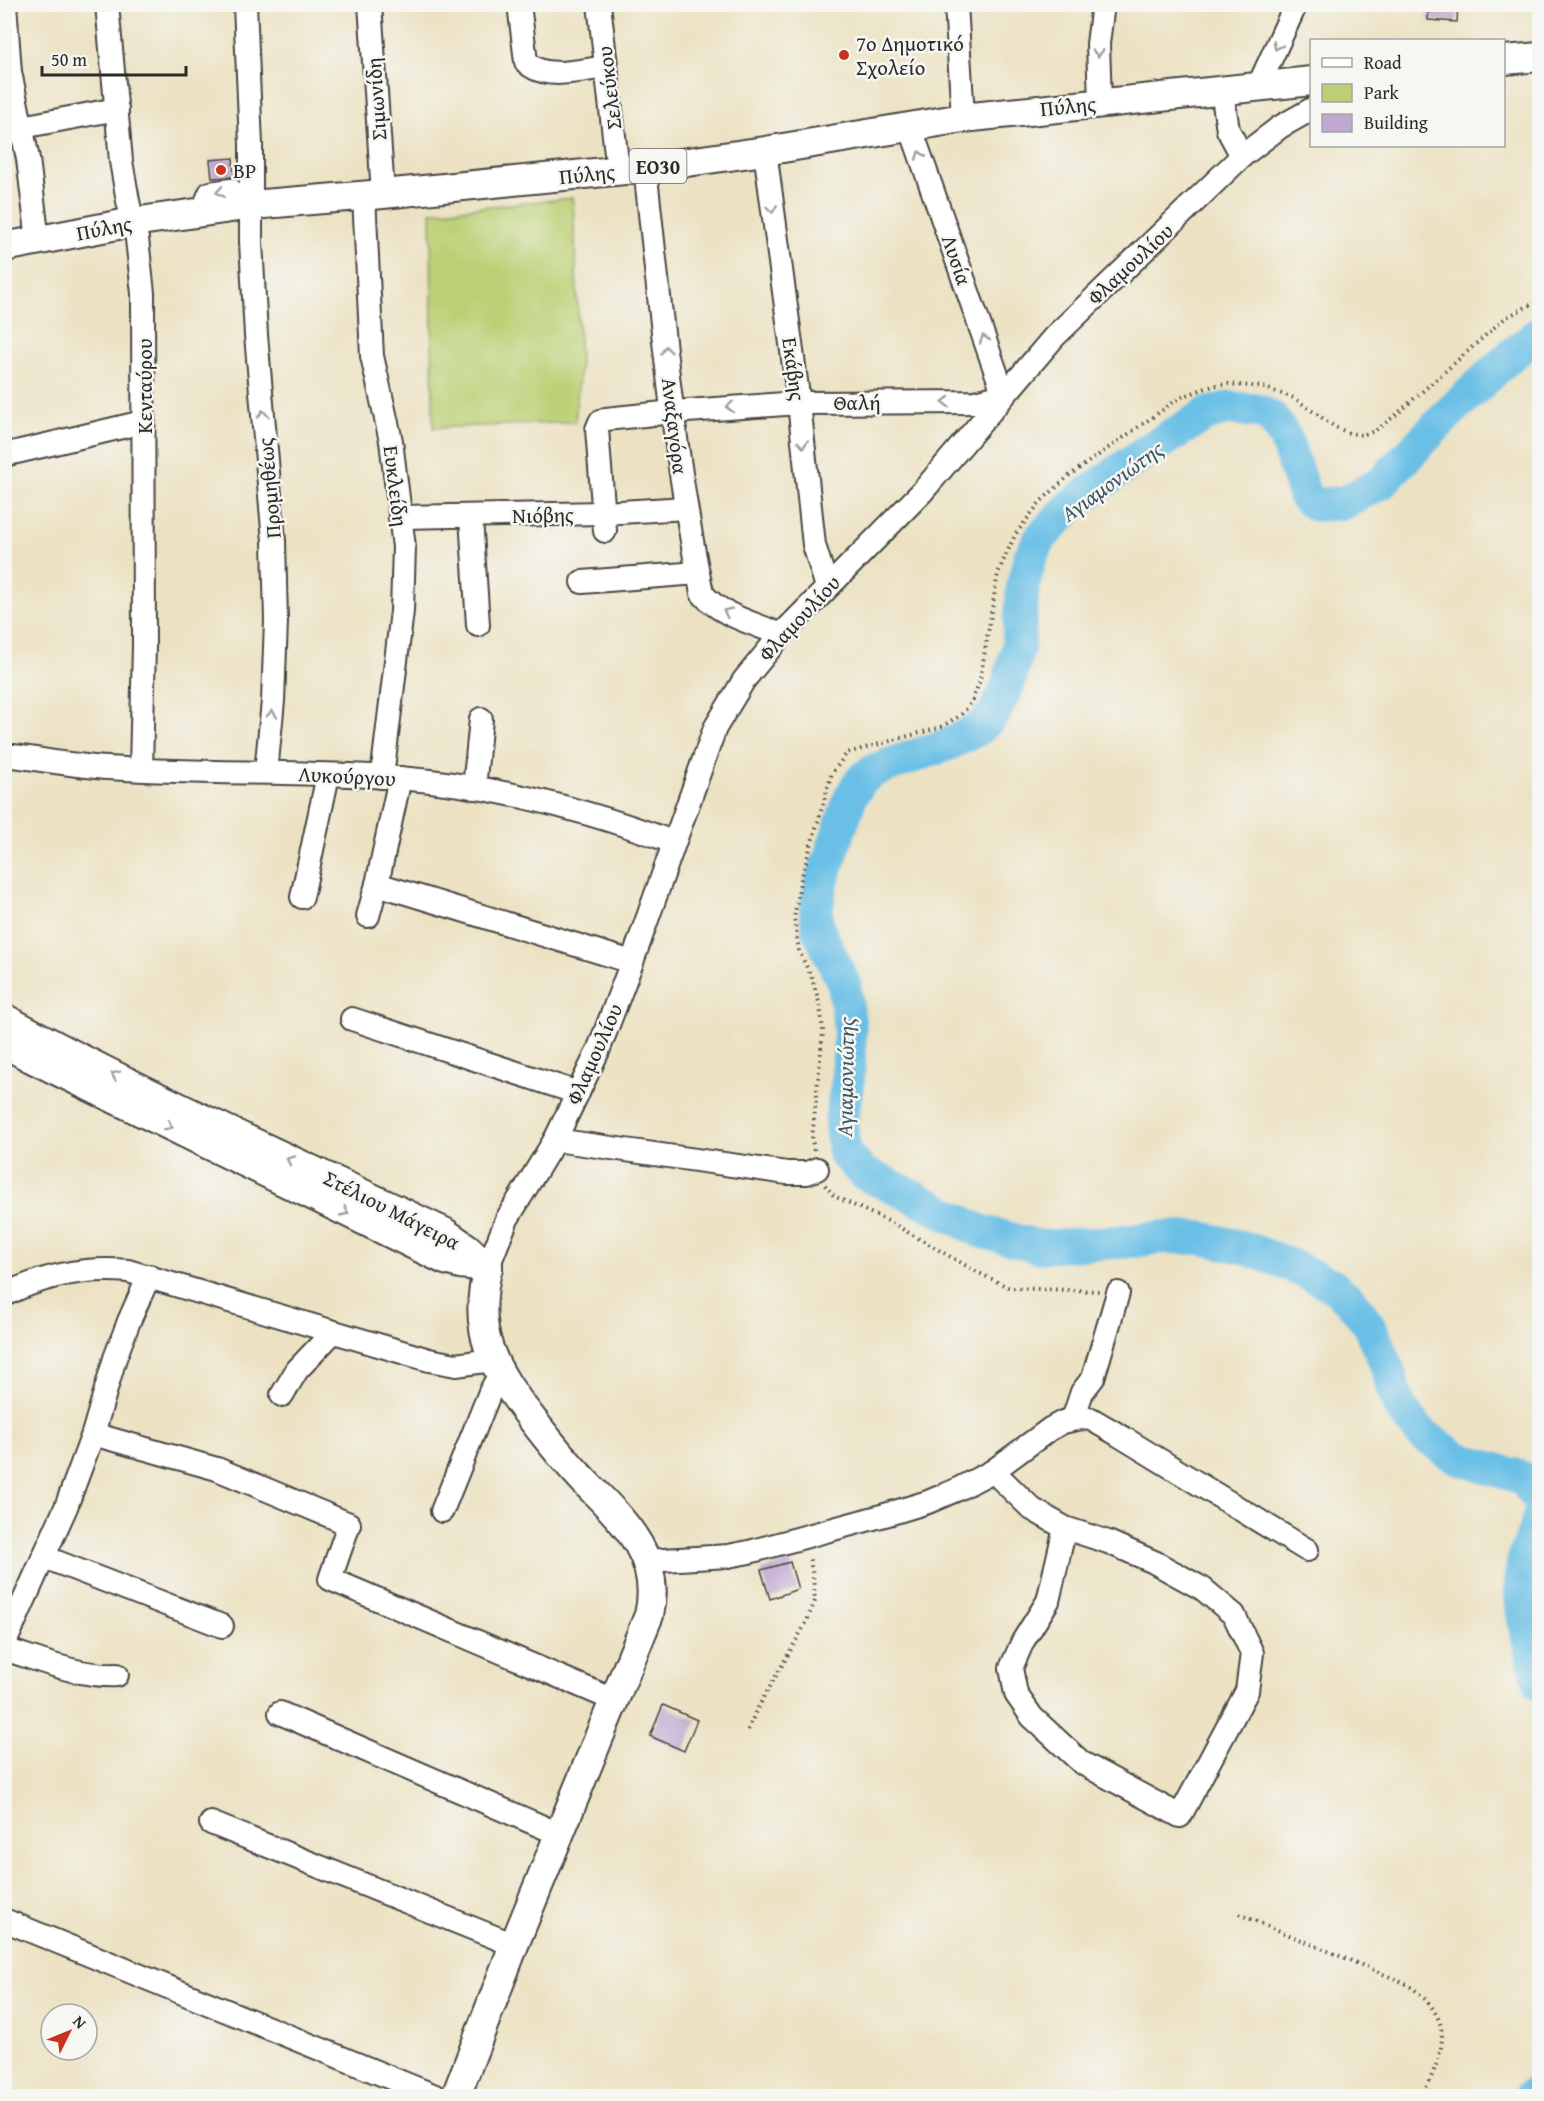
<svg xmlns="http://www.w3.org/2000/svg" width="1544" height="2101" font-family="'Gentium Book Plus',serif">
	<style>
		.green { fill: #bbd074; stroke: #737e50; stroke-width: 1.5 }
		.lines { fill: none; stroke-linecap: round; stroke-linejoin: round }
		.river { stroke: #69bfe6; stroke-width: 34 }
		.building { fill: #c0a9d0 }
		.minor-casing { stroke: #484642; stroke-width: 26 }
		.major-casing { stroke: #484642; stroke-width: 32 }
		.path { stroke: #484642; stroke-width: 4; stroke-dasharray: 1.5 4.5; stroke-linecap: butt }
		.minor { stroke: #fff; stroke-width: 22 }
		.major { stroke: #fff; stroke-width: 28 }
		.oneway { stroke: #a0a0a0 }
		.poi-dot { fill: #c8321e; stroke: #f6f6f2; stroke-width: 2 }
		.labels { text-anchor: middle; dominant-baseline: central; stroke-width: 5; stroke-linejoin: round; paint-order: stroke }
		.shield { fill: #f6f6f2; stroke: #686867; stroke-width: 1.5 }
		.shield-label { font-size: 20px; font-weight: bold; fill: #2b2b2b }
		.poi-label { font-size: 21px; fill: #2b2b2b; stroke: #f6f6f2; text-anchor: start }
		.street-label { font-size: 21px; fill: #2b2b2b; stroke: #f6f6f2 }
		.water-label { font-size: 22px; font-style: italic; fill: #3e5763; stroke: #f6f6f2 }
	</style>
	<rect width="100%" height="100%" fill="#f6f6f2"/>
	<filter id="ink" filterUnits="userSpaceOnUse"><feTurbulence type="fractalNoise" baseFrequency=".0167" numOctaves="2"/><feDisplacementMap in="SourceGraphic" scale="12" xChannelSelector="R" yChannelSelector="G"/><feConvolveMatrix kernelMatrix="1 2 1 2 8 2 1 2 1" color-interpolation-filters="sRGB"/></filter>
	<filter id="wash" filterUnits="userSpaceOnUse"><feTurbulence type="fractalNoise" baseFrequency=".008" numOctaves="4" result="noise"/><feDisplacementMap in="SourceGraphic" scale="24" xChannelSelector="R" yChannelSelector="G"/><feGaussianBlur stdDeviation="1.35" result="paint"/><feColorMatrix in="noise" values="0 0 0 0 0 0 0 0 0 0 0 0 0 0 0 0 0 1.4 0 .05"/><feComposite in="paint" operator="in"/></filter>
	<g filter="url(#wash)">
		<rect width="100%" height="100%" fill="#ece2c3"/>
		<polygon class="green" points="573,198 580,365 575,422 433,428 431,212"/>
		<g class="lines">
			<g class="river">
				<polyline points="1540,333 1509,357 1453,409 1381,483 1343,503 1316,505 1305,497 1285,437 1272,418 1259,411 1230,408 1207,414 1145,452 1073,504 1041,537 1030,557 1023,586 1018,648 1008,684 994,714 980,728 951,743 875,770 862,779 851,796 822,881 816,911 818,929 844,984 850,1029 848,1079 841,1122 844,1153 863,1173 908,1194 980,1231 1040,1247 1132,1241 1162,1237 1201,1238 1246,1248 1290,1265 1333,1286 1352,1302 1368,1324 1385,1361 1399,1406 1422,1434 1457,1458 1523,1478 1540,1502"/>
				<path d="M1540,1511c-3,22 -13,34 -17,53 -8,39 7,81 17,119"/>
				<polyline points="1531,2096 1540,2090"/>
			</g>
		</g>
		<g id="blocks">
			<g class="building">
				<polygon points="1429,4 1458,4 1457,22 1428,20"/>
				<polygon points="233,158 234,177 212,178 210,160"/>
				<polygon points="790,1562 798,1589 770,1599 761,1570"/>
				<polygon points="663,1705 697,1720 684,1751 650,1736"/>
			</g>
		</g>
	</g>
	<g filter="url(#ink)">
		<use href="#blocks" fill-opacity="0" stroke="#484642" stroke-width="1.5"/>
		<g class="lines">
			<defs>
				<g id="minor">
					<polyline points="5,4 10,72 28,159 38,241"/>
					<polyline points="107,4 121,161 128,201 137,239 143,293 144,646 141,769"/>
					<polyline points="245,4 251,145 251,242 256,335 274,541 276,621 273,701 266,772"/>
					<polyline points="370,4 383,194"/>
					<path d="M519,4l7,58c19,19 55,8 80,5"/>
					<polyline points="599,4 618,171"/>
					<polyline points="956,4 963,118"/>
					<polyline points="1258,87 1296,4"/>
					<polyline points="1222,90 1228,130 1242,156"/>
					<polyline points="1100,102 1098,44 1103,4"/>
					<polyline points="910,126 1004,395"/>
					<polyline points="22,127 117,109"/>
					<polyline points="765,151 799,403 814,545 827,587"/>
					<path d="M645,168c16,142 28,285 57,425 18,23 53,30 79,42"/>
					<polyline points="364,196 372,356 391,441 404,547 402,611 382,777"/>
					<polyline points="202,212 210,193 231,190 242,206"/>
					<polyline points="4,455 143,422"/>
					<polyline points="400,517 604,513 686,508"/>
					<polyline points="471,517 478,625"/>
					<polyline points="605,531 597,429 600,422 606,419 673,412 799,403 975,402 1004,395"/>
					<polyline points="582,582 698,573"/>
					<path d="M13,756c32,4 63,10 95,12 97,7 194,2 291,10 93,7 187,32 274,64"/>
					<polyline points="474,788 481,719"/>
					<polyline points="377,884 632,962"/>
					<polyline points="302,897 328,775"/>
					<polyline points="368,916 377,884 400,778"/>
					<polyline points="352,1019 578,1093"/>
					<polyline points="555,1140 787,1173 807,1173 817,1169"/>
					<polyline points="488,1267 507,1219 555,1140 598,1051 632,962 715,728 744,680 781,635 922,492 1054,337 1242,156 1280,127 1312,109"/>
					<path d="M4,1295c39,-19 82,-28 124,-24l301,89 27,5 36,-5"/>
					<polyline points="282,1395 297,1370 333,1332"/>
					<polyline points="1073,1419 1082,1392 1093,1378 1118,1293"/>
					<polyline points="93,1434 217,1469 349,1524 330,1579 614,1700"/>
					<polyline points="993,1471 1032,1509 1065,1528 1108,1542 1154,1562 1203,1589 1234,1615 1252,1653 1247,1691 1180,1816 1082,1763 1032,1717 1016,1694 1011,1668 1023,1641 1048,1601 1065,1528"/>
					<polyline points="442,1511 490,1392 500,1374"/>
					<polyline points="44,1557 222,1626"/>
					<polyline points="647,1561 728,1556 749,1552 885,1515 928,1502 956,1490 993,1471 1050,1429 1063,1422 1081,1418 1091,1419 1117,1434 1307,1550"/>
					<polyline points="4,1645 66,1507 93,1434 115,1358 129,1321 149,1276"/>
					<path d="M4,1649c36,11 75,28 113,26"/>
					<polyline points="280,1713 559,1834"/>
					<polyline points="211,1823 514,1945"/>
					<polyline points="4,1920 435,2096"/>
				</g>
				<g id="major">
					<polyline points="1504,60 1540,57"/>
					<polyline points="4,247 133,222 252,205 383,194 645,168 765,151 963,118 1312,81"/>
					<path d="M4,1018c143,78 293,144 440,214l23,16 21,19"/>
					<polyline points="4,1043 31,1058 445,1260 460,1264 488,1267"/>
					<path d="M456,2096l58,-151 135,-330c14,-59 -27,-95 -64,-133 -19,-20 -37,-42 -53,-63 -39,-50 -61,-87 -44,-152"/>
				</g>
			</defs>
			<use href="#minor" class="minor-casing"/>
			<use href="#major" class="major-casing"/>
			<g class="path">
				<polyline points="814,1150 812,1139 823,1031 820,1005 812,978 799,951 794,918 800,883 832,773 847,753 941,727 961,715 972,702 980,680 998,573 1015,535 1040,502 1070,475 1181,397 1212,386 1228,384 1262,387 1294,398 1335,427 1349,433 1362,435 1375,431 1397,414 1505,318 1540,300"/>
				<polyline points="825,1185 834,1196 892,1223 977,1272 1010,1288 1099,1291"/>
				<polyline points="748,1730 755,1713 806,1623 815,1601 813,1576 809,1556"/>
				<path d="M1239,1914l168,70c49,35 39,64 15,112"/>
			</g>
			<use href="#minor" class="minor"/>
			<use href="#major" class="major"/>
		</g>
		<defs><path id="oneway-chevron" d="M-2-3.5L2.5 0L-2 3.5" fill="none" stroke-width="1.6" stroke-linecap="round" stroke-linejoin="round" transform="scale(1.5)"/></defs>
		<g class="oneway">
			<use href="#oneway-chevron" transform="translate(1277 46) rotate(115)"/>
			<use href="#oneway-chevron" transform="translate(1098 53) rotate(90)"/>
			<use href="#oneway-chevron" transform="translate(920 155) rotate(-109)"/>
			<use href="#oneway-chevron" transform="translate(220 192) rotate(170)"/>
			<use href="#oneway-chevron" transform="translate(772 209) rotate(82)"/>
			<use href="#oneway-chevron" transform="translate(984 339) rotate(-109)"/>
			<use href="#oneway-chevron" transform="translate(666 350) rotate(-96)"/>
			<use href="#oneway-chevron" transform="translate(946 402) rotate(-180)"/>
			<use href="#oneway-chevron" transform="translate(730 407) rotate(176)"/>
			<use href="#oneway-chevron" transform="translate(263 414) rotate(-95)"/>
			<use href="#oneway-chevron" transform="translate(803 444) rotate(84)"/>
			<use href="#oneway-chevron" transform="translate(727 612) rotate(-155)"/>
			<use href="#oneway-chevron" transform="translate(272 714) rotate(-85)"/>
			<use href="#oneway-chevron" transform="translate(115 1075) rotate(-154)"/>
			<use href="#oneway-chevron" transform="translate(169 1126) rotate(26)"/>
			<use href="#oneway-chevron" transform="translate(290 1160) rotate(-155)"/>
			<use href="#oneway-chevron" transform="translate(345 1212) rotate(25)"/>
		</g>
	</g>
	<g class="poi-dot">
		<circle cx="844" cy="55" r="6"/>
		<circle cx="221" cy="170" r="6"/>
	</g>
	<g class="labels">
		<rect class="shield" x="629.5" y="149" width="57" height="34" rx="4.5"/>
		<g class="shield-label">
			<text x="658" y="166">ΕΟ30</text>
		</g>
		<g class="poi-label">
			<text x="856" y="43">7ο Δημοτικό<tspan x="856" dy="24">Σχολείο</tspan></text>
			<text x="233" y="170">BP</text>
		</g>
		<g class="street-label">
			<text transform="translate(609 88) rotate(-97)">Σελεύκου</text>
			<text transform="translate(376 99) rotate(-94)">Σιμωνίδη</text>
			<text transform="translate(1068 106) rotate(-6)">Πύλης</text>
			<text transform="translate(587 174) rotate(-6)">Πύλης</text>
			<text transform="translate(104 228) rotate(-11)">Πύλης</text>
			<text transform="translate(957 260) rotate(71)">Λυσία</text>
			<text transform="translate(1130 264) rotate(-43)">Φλαμουλίου</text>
			<text transform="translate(794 369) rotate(82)">Εκάβης</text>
			<text transform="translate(144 386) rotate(-90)">Κενταύρου</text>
			<text x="857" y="402">Θαλή</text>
			<text transform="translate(675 426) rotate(83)">Αναξαγόρα</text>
			<text transform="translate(396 486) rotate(83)">Ευκλείδη</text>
			<text transform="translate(269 488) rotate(-95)">Προμηθέως</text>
			<text transform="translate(543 515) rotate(-1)">Νιόβης</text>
			<text transform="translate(799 618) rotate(-47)">Φλαμουλίου</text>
			<text transform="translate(347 776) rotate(3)">Λυκούργου</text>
			<text transform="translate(594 1054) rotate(-66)">Φλαμουλίου</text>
			<text transform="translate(392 1210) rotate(27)">Στέλιου Μάγειρα</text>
		</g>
		<g class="water-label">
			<text transform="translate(1112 481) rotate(-36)">Αγιαμονιώτης</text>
			<text transform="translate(845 1077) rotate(-89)">Αγιαμονιώτης</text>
		</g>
	</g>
	<rect width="1544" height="2101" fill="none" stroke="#f6f6f2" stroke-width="24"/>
	<rect x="1310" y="39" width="195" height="108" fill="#f6f6f2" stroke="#a5a5a2" stroke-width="1.5"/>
	<rect x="1322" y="58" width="30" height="9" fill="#ffffff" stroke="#a5a5a2" stroke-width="1.5"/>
	<text x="1364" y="69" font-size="18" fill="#2b2b2b">Road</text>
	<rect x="1322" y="84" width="30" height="18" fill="#bbd074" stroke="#a5a5a2" stroke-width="1.5"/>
	<text x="1364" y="99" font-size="18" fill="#2b2b2b">Park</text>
	<rect x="1322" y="114" width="30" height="18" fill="#c0a9d0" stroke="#a5a5a2" stroke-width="1.5"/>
	<text x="1364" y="129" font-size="18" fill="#2b2b2b">Building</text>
	<g transform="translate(69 2032) rotate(47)"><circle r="28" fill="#f6f6f2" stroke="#a5a5a2" stroke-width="1.5"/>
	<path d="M0-4.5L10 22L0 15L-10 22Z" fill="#c8321e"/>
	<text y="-9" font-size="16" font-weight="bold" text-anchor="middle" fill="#2b2b2b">N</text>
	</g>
	<path d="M42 66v9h144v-9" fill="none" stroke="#2b2b2b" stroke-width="3"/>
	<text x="51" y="66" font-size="18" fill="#2b2b2b" stroke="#f6f6f2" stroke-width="4.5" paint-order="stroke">50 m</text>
</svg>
